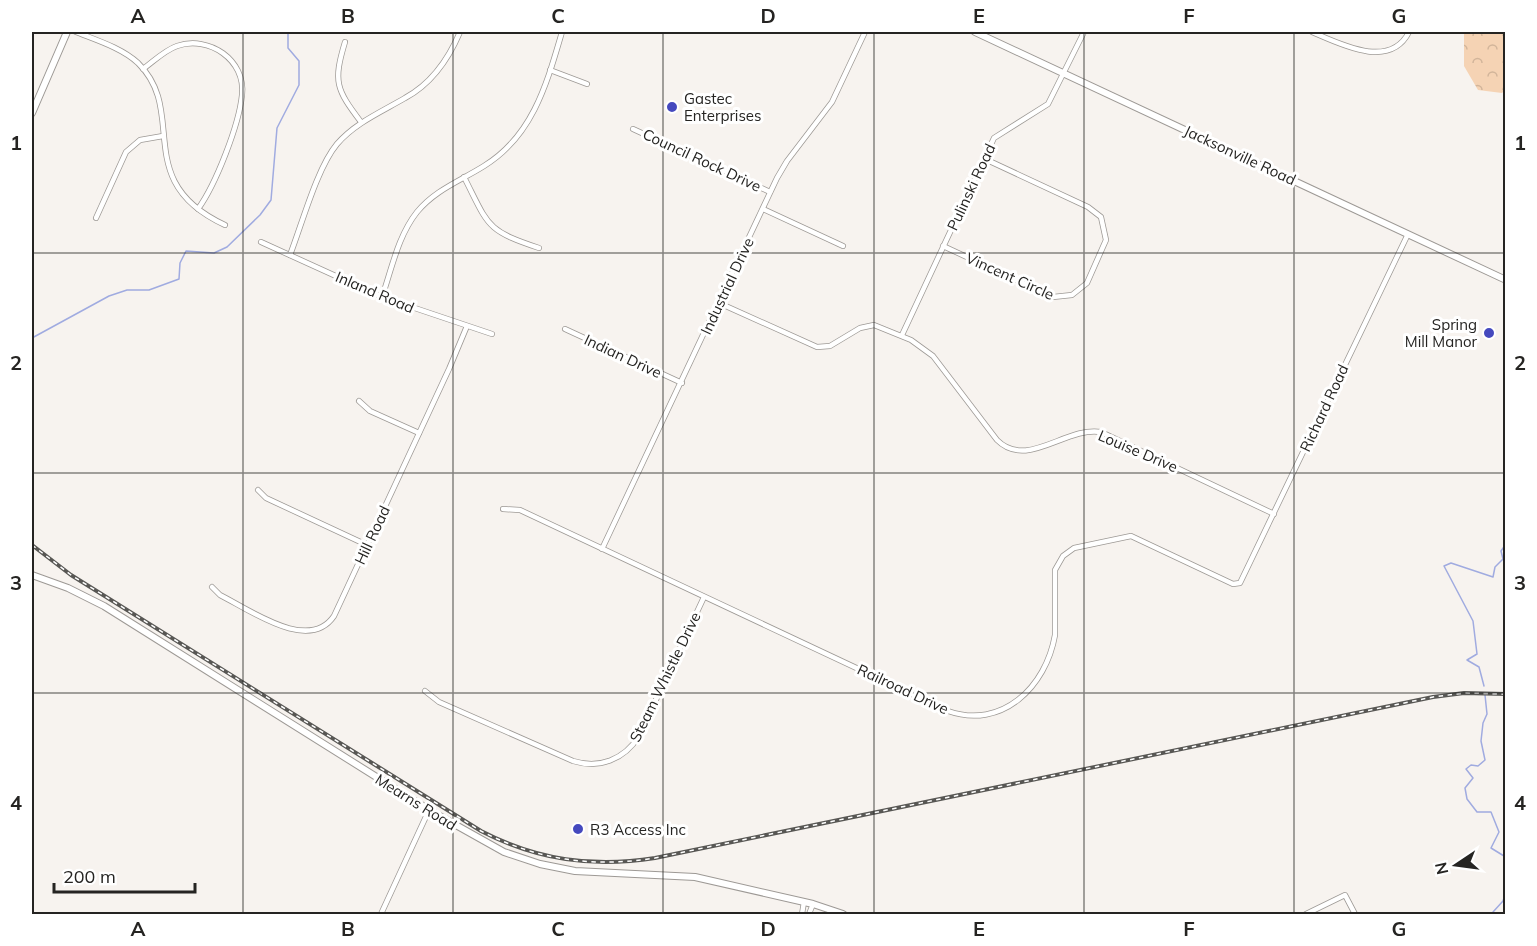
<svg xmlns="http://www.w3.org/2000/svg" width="1537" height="946" font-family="Mulish,sans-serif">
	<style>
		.forest { fill: url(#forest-crowns) }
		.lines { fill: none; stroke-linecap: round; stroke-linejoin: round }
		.stream { stroke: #a0abe0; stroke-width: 1.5 }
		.street-casing { stroke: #9d9995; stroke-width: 6 }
		.secondary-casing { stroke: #9d9995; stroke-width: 8 }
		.street { stroke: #fff; stroke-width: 4.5 }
		.secondary { stroke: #fff; stroke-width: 6 }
		.rail-casing { stroke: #585754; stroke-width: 4 }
		.rail { stroke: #fff; stroke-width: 1.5; stroke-dasharray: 4.5; stroke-linecap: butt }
		.grid { fill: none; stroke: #252422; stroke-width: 1.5; stroke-opacity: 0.55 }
		.poi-dot { fill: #4549be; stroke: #fff; stroke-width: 2 }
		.labels { text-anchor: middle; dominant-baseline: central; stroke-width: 6; stroke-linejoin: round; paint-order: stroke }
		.poi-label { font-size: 15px; fill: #252422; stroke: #fff; text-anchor: start }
		.street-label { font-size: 15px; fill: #252422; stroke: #fff }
		.neatline { fill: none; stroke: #252422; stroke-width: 2 }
		.grid-label { font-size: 20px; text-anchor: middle; font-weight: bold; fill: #252422 }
	</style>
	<defs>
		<pattern id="forest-crowns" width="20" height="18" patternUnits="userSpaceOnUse" patternTransform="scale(1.5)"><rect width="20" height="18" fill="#f5d3b4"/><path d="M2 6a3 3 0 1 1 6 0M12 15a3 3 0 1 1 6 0" fill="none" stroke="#d2b59a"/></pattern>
	</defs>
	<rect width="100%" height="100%" fill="#f7f3ef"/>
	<polygon class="forest" points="1464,32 1505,32 1505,90 1502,93 1478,90 1464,66"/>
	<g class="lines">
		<g class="stream">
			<polyline points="32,338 109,296 127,290 149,290 179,279 180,263 186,251 214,253 227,247 260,215 271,200 277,128 299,85 299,61 288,48 288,32"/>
			<polyline points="1484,686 1479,667 1467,660 1477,654 1473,621 1444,566 1451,563 1493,577 1495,567 1503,559 1501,551 1506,544"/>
			<polyline points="1485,695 1487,714 1483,723 1481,741 1485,760 1478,766 1471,765 1466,769 1473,778 1465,788 1467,799 1477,812 1491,812 1499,832 1491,848 1504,856 1506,861"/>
			<polyline points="1495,914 1493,912 1503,901 1506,892"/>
		</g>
		<defs>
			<g id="street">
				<path d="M76,32c20,8 46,16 62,31 51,50 -8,118 87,162"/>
				<path d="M1312,32c28,12 78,38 97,0"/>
				<path d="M345,42c-12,40 -9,47 16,80"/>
				<path d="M143,69c11,-8 22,-19 34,-23 32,-11 69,14 65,49 -3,30 -26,89 -44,114"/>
				<polyline points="550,70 587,84"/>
				<polyline points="633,129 770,192"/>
				<path d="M464,177c25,49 21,53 75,71"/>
				<polyline points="763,209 843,246"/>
				<polyline points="96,218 126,152 140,140 163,136"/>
				<polyline points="261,242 382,297 492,334"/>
				<polyline points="943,246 1053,297 1072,295 1087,283 1106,240 1101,217 1088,207 985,159"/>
				<path d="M290,255c12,-31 27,-87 47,-111 18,-21 44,-32 68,-46 26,-14 44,-40 55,-66"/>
				<path d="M382,297c10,-29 16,-61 35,-85 18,-22 43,-31 67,-46 49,-30 63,-83 78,-134"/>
				<path d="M719,303l98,44 13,-1 30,-18 14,-3 37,15 22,16 64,84c30,30 69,-14 104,-8l173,82"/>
				<polyline points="565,329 682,383"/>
				<polyline points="902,335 994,138 1048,104 1084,32"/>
				<polyline points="359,401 370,411 419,433"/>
				<polyline points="258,490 266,498 367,545"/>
				<path d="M503,509l17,1 428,201c54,19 98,-24 107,-76v-65l8,-14 11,-8 57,-12 102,48 7,-1 168,-349"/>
				<polyline points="602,549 777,178 787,161 832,102 865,32"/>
				<path d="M212,587l8,8c30,15 89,58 114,21l115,-247 18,-43"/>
				<path d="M425,691l14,11 134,59c26,8 51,-1 66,-25l65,-139"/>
				<polyline points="381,914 429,810"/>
				<polyline points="802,914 804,902"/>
				<polyline points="809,914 813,904"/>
				<polyline points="1306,914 1345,895 1355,914"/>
			</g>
			<g id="secondary">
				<polyline points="975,32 1506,280"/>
				<polyline points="32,113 67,32"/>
				<polyline points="32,575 68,588 104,606 429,810 504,852 540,864 575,871 695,877 813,904 843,914"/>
			</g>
		</defs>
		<use href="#street" class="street-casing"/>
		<use href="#secondary" class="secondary-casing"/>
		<use href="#street" class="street"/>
		<use href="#secondary" class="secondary"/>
		<defs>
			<path id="rail" d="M32,545l39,30 410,256c56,29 112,37 174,27l778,-161 31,-4 42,1"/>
		</defs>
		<use href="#rail" class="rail-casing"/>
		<use href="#rail" class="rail"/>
	</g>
	<path class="grid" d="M243,32v882M453,32v882M663,32v882M874,32v882M1084,32v882M1294,32v882M32,253h1474M32,473h1474M32,693h1474"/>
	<g class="poi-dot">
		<circle cx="672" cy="107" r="6"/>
		<circle cx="1489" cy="333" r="6"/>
		<circle cx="578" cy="829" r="6"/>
	</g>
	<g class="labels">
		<g class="poi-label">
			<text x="684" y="98">Gastec<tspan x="684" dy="17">Enterprises</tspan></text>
			<text x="1477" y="324" text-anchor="end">Spring<tspan x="1477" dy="17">Mill Manor</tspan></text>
			<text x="590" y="829">R3 Access Inc</text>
		</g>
		<g class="street-label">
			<text transform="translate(1240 155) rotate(25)">Jacksonville Road</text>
			<text transform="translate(702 160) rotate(25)">Council Rock Drive</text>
			<text transform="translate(971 187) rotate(-65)">Pulinski Road</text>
			<text transform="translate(1010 276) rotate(24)">Vincent Circle</text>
			<text transform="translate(727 286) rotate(-65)">Industrial Drive</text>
			<text transform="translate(375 292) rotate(23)">Inland Road</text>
			<text transform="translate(623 356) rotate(25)">Indian Drive</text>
			<text transform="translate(1324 408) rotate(-65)">Richard Road</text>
			<text transform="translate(1138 451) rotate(23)">Louise Drive</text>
			<text transform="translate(372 535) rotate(-65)">Hill Road</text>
			<text transform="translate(665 677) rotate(-64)">Steam Whistle Drive</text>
			<text transform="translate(903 689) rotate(25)">Railroad Drive</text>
			<text transform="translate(416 802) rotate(32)">Mearns Road</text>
		</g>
	</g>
	<rect width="1537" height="946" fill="none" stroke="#ffffff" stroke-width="66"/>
	<g transform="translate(1456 865) rotate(257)" stroke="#ffffff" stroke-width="4.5" paint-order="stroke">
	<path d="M0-4.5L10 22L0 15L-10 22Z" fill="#252422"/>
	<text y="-9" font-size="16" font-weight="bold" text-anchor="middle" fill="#252422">N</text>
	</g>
	<path d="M54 883v9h141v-9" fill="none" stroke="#252422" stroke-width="3"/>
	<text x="63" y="883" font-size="18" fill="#252422" stroke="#ffffff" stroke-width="4.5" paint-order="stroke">200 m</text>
	<rect x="33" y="33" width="1471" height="880" class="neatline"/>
	<g class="grid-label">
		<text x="138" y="23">A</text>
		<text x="348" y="23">B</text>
		<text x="558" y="23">C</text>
		<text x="768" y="23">D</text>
		<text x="979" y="23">E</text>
		<text x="1189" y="23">F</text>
		<text x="1399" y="23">G</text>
		<text x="16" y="150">1</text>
		<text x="1520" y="150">1</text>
		<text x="16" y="370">2</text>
		<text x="1520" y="370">2</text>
		<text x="16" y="590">3</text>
		<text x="1520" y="590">3</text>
		<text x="16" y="810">4</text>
		<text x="1520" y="810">4</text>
		<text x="138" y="936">A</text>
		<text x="348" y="936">B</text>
		<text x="558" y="936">C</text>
		<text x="768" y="936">D</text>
		<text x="979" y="936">E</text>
		<text x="1189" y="936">F</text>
		<text x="1399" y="936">G</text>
	</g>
</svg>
